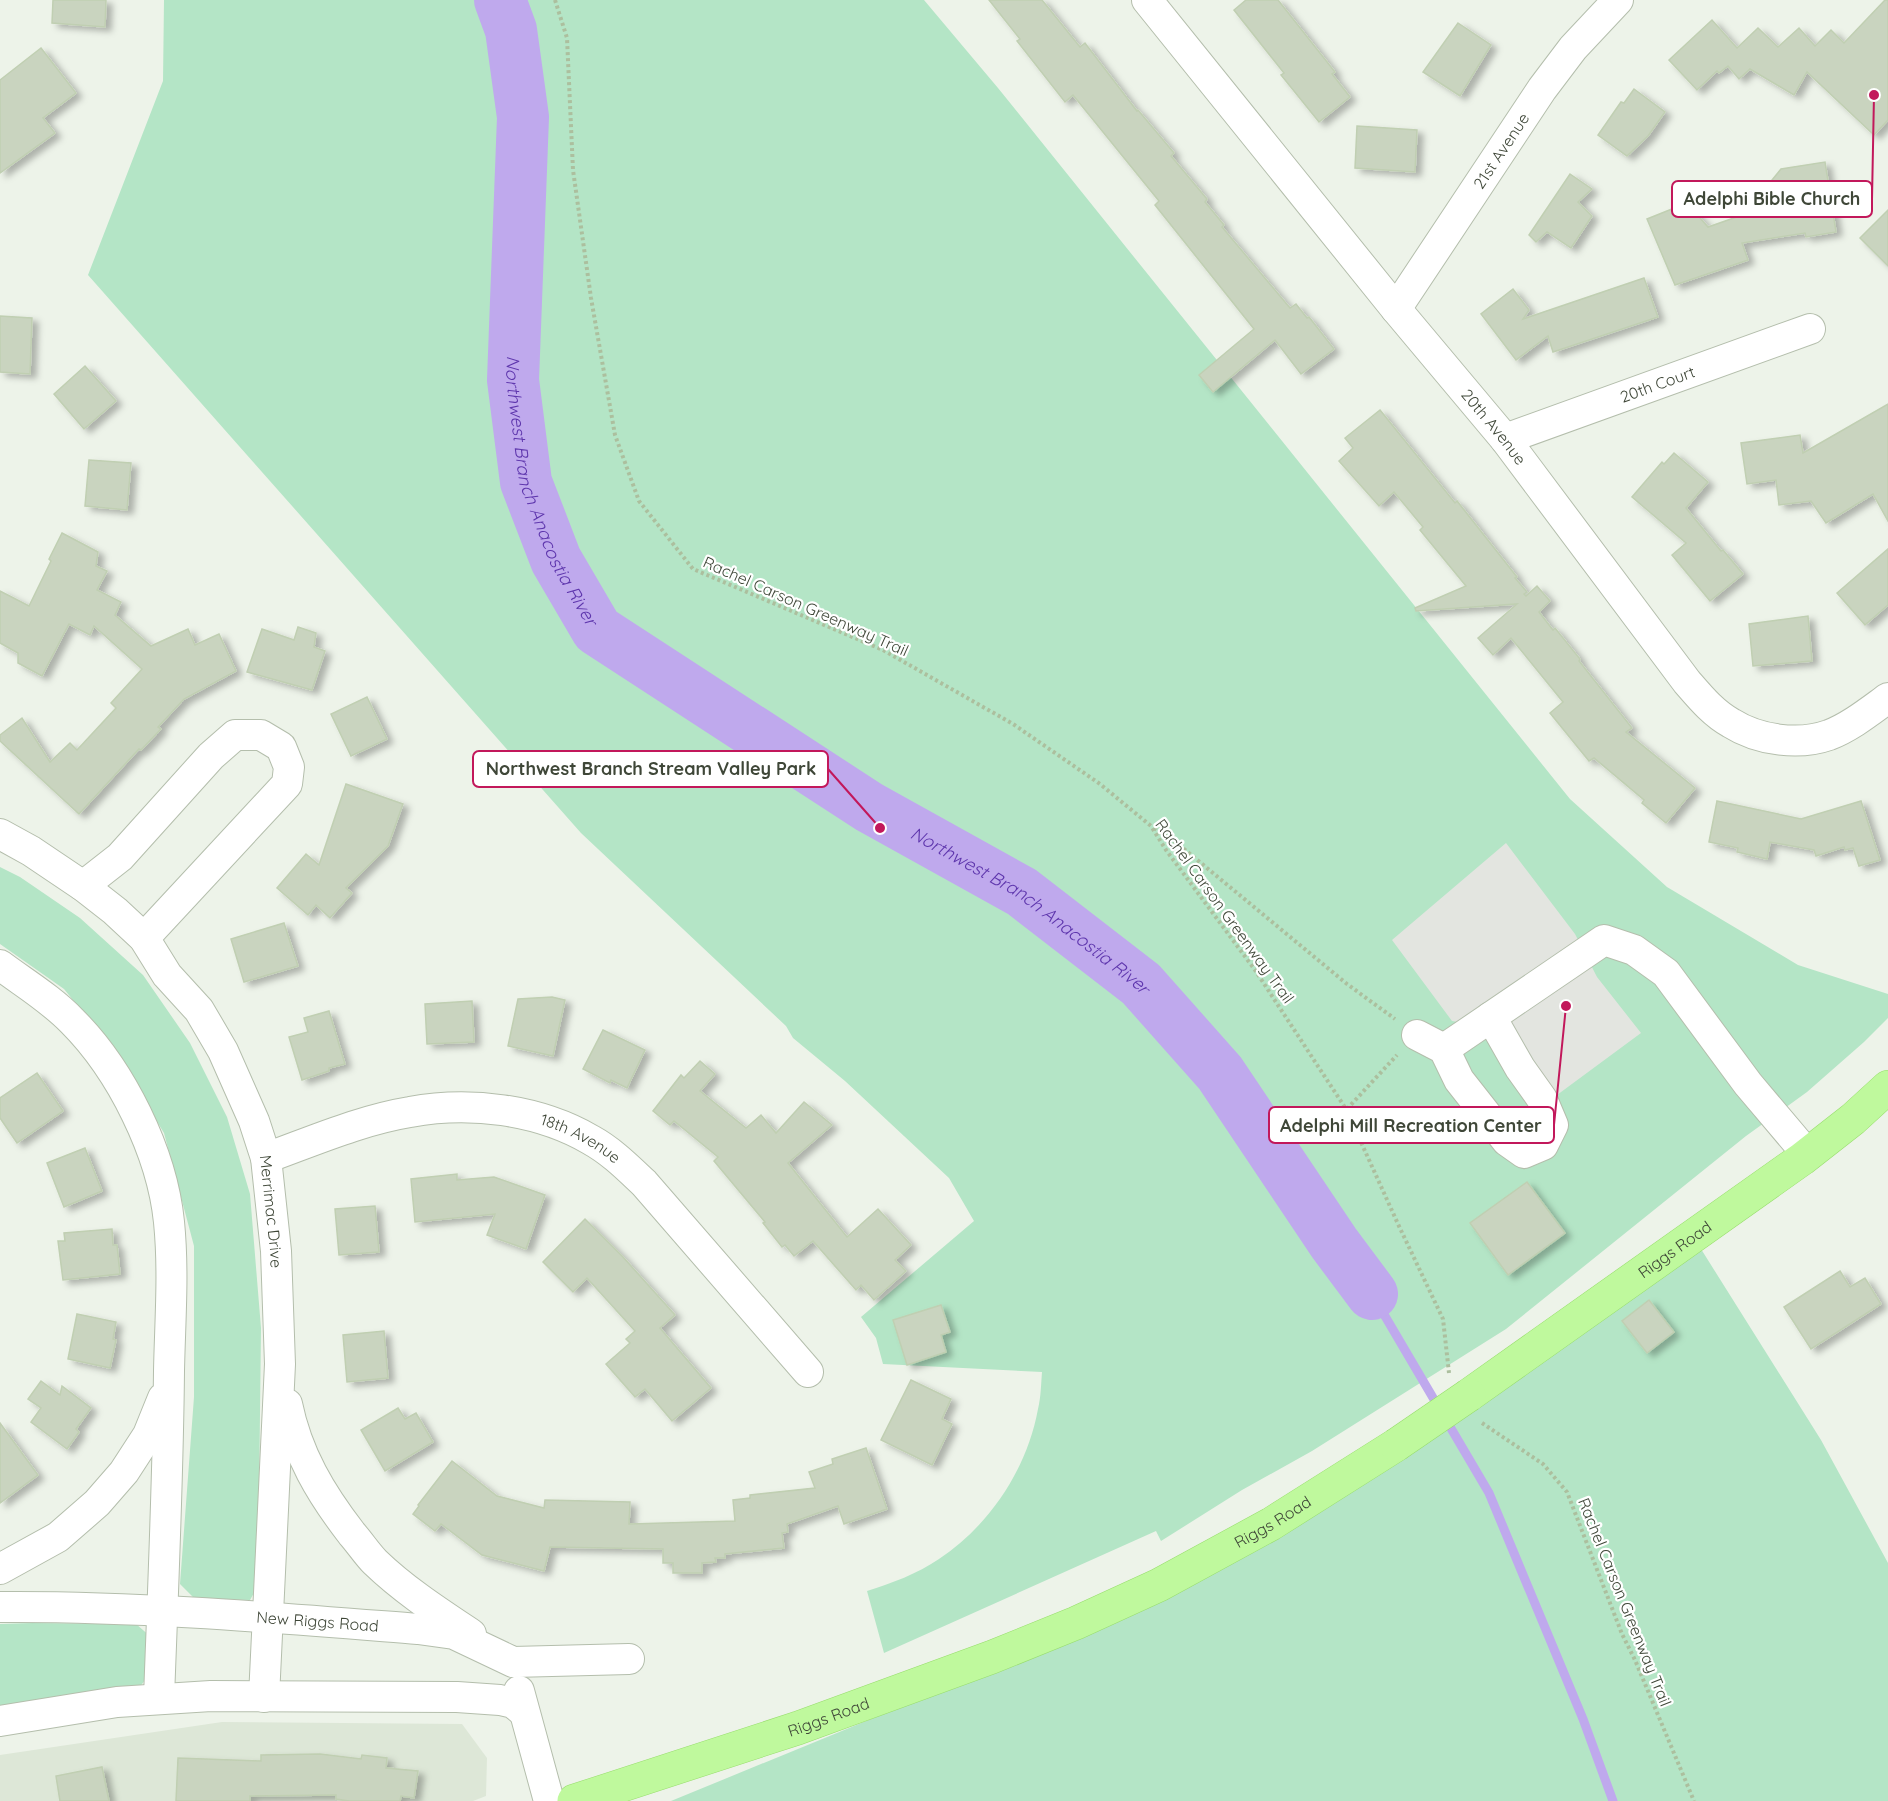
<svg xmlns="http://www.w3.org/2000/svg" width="1888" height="1801" font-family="Quicksand,sans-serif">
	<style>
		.residential { fill: #dde7d7 }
		.green { fill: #b4e5c6 }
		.parking { fill: #e3e5e0 }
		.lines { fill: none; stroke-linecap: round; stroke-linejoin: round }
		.stream { stroke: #bfa9ed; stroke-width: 9 }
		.river { stroke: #bfa9ed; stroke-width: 52 }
		.building { fill: #c9d4bf; stroke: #c0cfb2; stroke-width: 1.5; filter: url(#shadow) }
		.minor-casing { stroke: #b4beac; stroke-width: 32 }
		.major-casing { stroke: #98dd6d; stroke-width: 34 }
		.path { stroke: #acbf9e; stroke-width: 4; stroke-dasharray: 3 3; stroke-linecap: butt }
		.minor { stroke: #fff; stroke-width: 30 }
		.major { stroke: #bff99d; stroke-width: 33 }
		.major-bridge-casing { stroke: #98dd6d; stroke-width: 34; stroke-linecap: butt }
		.major-bridge { stroke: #bff99d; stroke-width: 33 }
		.labels { text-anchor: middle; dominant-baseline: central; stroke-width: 4.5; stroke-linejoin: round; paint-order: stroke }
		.street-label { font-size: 16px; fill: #3f4738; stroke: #fff }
		.water-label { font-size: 18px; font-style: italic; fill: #5e36ad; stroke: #fff }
		.leader { fill: none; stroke: #c2185b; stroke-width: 2 }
		.callout-dot { fill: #c2185b; stroke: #fff; stroke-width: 2 }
		.callout { fill: #fff; stroke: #c2185b; stroke-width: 2 }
		.callout-label { font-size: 18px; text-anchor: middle; font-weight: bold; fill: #3f4738 }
	</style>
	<defs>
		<filter id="shadow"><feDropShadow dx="6" dy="4" stdDeviation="3" flood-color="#0004"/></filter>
	</defs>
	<rect width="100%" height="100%" fill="#edf3e9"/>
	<polygon class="residential" points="222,1722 462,1724 487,1758 486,1796 473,1801 0,1801 0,1755"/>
	<g class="green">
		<path d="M164,0h760l74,88 572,711 97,88 131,78 90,29v24l-24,24 -57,50 -61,44 -240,193 -194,122 -70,39 -81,51 -5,-10 -272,122 -17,-62c25,-8 50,-17 72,-32 51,-34 88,-90 99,-150 3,-12 3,-25 4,-37l-159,-8 -7,-26 -15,-21 113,-96 -25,-43 -104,-97 -52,-43 -7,-12 -205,-193 -493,-558 75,-194z"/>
		<polygon points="0,867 20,877 80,918 143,975 190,1043 227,1117 250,1194 261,1328 258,1586 250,1600 195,1599 180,1584 194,1397 194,1246 164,1133 112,1048 64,989 0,944"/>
		<polygon points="1701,1249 1821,1440 1888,1563 1888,1801 671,1801 1005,1664"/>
		<polygon points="32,1623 136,1624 151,1637 152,1671 139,1688 0,1710 0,1624"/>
	</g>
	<polygon class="parking" points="1506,843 1575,934 1597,977 1641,1033 1557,1095 1508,1031 1452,1021 1392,940"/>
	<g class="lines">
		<polyline class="stream" points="1372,1294 1489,1493 1583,1719 1613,1801"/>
		<path class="river" id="s1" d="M500,0l11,30 12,87 -10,263 13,102 30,78 41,70 272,177 153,85 119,92 79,89 114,170 38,51"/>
	</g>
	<g class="building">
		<polygon points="53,0 106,0 105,27 52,23"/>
		<polygon points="989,0 1042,0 1080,47 1085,43 1137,111 1138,110 1174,153 1171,156 1207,199 1205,202 1224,225 1222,227 1290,308 1296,304 1307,318 1309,317 1334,349 1301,374 1275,340 1213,392 1199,375 1254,329 1155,205 1159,201 1073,95 1065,102 1017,41 1020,39"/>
		<polygon points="1246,0 1278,0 1335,72 1332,74 1350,97 1319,122 1281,75 1284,73 1234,10"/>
		<polygon points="1885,0 1888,0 1888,120 1874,135 1807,72 1794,95 1750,69 1739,79 1728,66 1719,73 1717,71 1697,90 1669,60 1712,20 1737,48 1758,28 1778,47 1799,28 1815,46 1831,30 1844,43"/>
		<polygon points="1458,23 1491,45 1460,96 1423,72"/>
		<polygon points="41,48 76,93 43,118 55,133 0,173 0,80"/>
		<polygon points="1634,89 1665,112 1648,136 1627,156 1598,135 1621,102 1624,103"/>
		<polygon points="1357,126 1417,130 1415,172 1355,168"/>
		<polygon points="1825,162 1836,232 1806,237 1805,233 1742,243 1748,260 1675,285 1647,219 1687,203 1708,227 1771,205 1768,185 1781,169"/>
		<polygon points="1570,174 1592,189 1578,202 1592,216 1571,248 1547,232 1536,242 1529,235"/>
		<polygon points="1888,210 1888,266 1860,238"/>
		<polygon points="1644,278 1658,317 1553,352 1548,336 1516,360 1481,314 1513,289 1529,310 1523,319"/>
		<polygon points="0,316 32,318 30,374 0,372"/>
		<polygon points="85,366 116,401 84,429 54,394"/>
		<polygon points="1888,404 1888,521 1873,494 1826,523 1811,501 1779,505 1776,480 1747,484 1741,443 1800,435 1803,453"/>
		<polygon points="1380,410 1455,503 1457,501 1517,577 1515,578 1527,592 1524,594 1526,596 1537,586 1550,601 1539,612 1553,630 1555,628 1580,659 1579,661 1632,728 1626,732 1695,788 1666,823 1642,803 1644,800 1594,758 1589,761 1550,713 1563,702 1511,638 1493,655 1478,638 1517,604 1416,611 1415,608 1466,586 1420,530 1423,527 1394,492 1379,506 1339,461 1353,448 1345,438"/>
		<polygon points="1674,453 1708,482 1686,508 1721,551 1723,550 1743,574 1710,601 1672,555 1686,543 1632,497 1662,462 1664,464"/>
		<polygon points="89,460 131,463 127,510 85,506"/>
		<polygon points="62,533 98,552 96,566 107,571 97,590 121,602 115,615 151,646 188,629 195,645 219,634 236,671 184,699 158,727 161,729 141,750 139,749 79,814 0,741 0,735 22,718 50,762 70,743 77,750 116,708 111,703 142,669 94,626 90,635 69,624 42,676 18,663 18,653 0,643 0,591 29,606 51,561 49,559"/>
		<polygon points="1888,549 1888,605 1865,625 1837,593"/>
		<polygon points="1808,616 1812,661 1753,666 1749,624"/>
		<polygon points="298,627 316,633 314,647 325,651 312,690 247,672 262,629 294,640"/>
		<polygon points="367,697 387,739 351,756 331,714"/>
		<polygon points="346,784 403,804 388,846 346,888 352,893 330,918 316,905 308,915 277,888 306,854 319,865"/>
		<polygon points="1717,801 1801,819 1861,801 1880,860 1859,866 1853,848 1845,850 1844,847 1816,856 1814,850 1770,842 1767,859 1737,852 1738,848 1709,842"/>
		<polygon points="284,923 298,966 244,982 231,939"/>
		<polygon points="552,997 565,1000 553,1056 508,1046 518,999"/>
		<polygon points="472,1001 474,1042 427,1044 425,1004"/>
		<polygon points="329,1011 345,1064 329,1068 329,1071 302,1080 289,1037 308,1032 304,1018"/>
		<polygon points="603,1030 645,1050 627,1088 611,1080 610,1083 583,1069"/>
		<polygon points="700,1061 715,1074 700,1091 746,1128 761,1115 776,1133 804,1102 832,1125 788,1163 847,1237 878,1209 911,1245 895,1260 906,1271 874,1300 861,1285 856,1290 813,1241 794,1256 785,1245 782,1247 763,1223 765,1222 714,1161 718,1157 674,1121 670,1125 653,1111 681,1075 684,1078"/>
		<polygon points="37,1073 63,1111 17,1143 0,1118 0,1098"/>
		<polygon points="85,1148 102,1191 64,1207 47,1163"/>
		<polygon points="457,1174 457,1180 494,1177 545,1195 526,1249 487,1235 495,1214 415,1222 411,1179"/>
		<polygon points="1527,1182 1565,1233 1508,1275 1470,1223"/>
		<polygon points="375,1206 379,1252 339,1255 335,1209"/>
		<polygon points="585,1219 623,1257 675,1315 660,1328 711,1388 672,1421 645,1389 635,1397 606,1364 630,1343 626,1339 635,1331 587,1278 573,1292 543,1262"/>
		<polygon points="112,1229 113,1245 117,1245 120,1274 63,1280 58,1241 65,1241 64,1233"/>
		<polygon points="1840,1271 1850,1287 1865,1278 1881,1304 1811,1349 1784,1307"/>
		<polygon points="1649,1300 1674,1332 1647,1353 1622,1321"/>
		<polygon points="941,1305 950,1332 941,1335 946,1352 907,1365 893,1320"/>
		<polygon points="77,1314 116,1322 113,1339 116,1340 110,1368 68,1359"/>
		<polygon points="384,1331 388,1378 347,1382 343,1335"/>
		<polygon points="911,1380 951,1399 942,1419 952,1424 932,1465 881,1440"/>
		<polygon points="41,1381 60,1395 62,1386 91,1408 76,1429 79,1432 67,1449 31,1422 41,1408 28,1399"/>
		<polygon points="398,1408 405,1419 416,1413 433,1442 385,1471 361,1430"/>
		<polygon points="0,1423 38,1475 0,1503"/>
		<polygon points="866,1448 887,1509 844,1524 838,1506 787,1524 788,1532 782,1533 784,1548 725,1554 725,1558 715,1558 716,1562 702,1563 702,1573 673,1573 673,1563 663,1563 663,1549 550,1547 544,1571 482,1555 441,1524 435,1531 413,1514 419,1506 418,1505 452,1461 497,1496 544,1508 545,1500 630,1502 629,1524 735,1521 733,1500 750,1498 750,1495 815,1488 809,1472 833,1464 832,1459"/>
		<polygon points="320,1754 361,1759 362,1755 387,1758 386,1768 418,1771 414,1798 401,1796 400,1801 349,1801 336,1799 336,1795 250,1796 250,1801 176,1801 178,1758 261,1761 261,1755"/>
		<polygon points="102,1767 109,1801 60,1801 56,1776"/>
	</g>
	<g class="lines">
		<defs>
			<g id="minor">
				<path id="s2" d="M1147,0l249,309 109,130 182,243c13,15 26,31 44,41 27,17 67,23 98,12 21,-8 41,-24 59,-37"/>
				<path id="s3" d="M1396,309l146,-220 31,-41 45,-48"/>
				<path id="s4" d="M1505,439l305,-110"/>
				<path id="s5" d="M0,834l31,17 52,35 32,25 29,27 23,37 32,35 24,41 31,70 12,37 10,93 4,113 -16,333"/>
				<polyline points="83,886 120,857 211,756 235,735 261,735 281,747 289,767 287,784 144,938"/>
				<path d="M0,965c24,18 51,34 72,56 49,49 90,131 97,201 5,50 1,99 0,149 -1,109 -6,218 -10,327"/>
				<polyline points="1417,1035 1444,1049 1459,1080 1507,1141 1524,1153 1543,1145 1553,1125 1542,1099 1520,1068 1491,1017"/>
				<polyline points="1444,1049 1604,940 1634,950 1666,973 1748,1084 1808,1155"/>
				<path id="s6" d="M266,1158c47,-17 95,-38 144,-46 59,-11 128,-3 181,28 20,11 36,27 53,43l164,189"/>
				<path d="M287,1404c10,50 34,90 65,130 8,9 15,20 23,28 29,28 63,50 96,72"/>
				<polyline points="0,1569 58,1537 97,1503 124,1472 148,1435 163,1398"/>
				<path id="s7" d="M0,1607c140,-1 278,11 418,22l36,5 59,28 116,-3"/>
				<polyline points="519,1691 549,1801"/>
				<polyline points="0,1721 117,1702 211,1696 457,1697 500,1700 513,1703 523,1711"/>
			</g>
			<g id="major">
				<path id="s8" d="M1469,1395l333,-236 51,-40 35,-32"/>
				<path id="s9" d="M574,1801l224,-73 194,-71 84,-34 83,-38 112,-61 125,-79"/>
			</g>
		</defs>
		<use href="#minor" class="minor-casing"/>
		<use href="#major" class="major-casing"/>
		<g class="path">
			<polyline points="555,0 567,38 573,170 591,298 615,435 639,501 693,569 883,650 1013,724 1100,784 1151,826 1166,850 1255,970 1346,1109 1398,1224 1443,1319 1449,1373"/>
			<polyline points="1154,828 1178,844 1347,984 1395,1019"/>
			<polyline points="1347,1109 1397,1055"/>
			<polyline points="1482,1423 1543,1464 1567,1492 1622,1634 1635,1660 1694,1801"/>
		</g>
		<use href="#minor" class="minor"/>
		<use href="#major" class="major"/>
		<defs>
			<polyline id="major-bridge" points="1396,1445 1469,1395"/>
		</defs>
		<use href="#major-bridge" class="major-bridge-casing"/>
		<use href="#major-bridge" class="major-bridge"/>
	</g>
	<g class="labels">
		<g class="street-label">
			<text stroke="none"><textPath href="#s3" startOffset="190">21st Avenue</textPath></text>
			<text stroke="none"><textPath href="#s4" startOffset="162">20th Court</textPath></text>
			<text stroke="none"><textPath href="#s2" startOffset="550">20th Avenue</textPath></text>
			<text transform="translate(806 606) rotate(24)">Rachel Carson Greenway Trail</text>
			<text transform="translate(1225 911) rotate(54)">Rachel Carson Greenway Trail</text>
			<text stroke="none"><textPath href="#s6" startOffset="328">18th Avenue</textPath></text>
			<text stroke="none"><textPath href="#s5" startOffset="486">Merrimac Drive</textPath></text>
			<text stroke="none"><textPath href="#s8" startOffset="252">Riggs Road</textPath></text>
			<text stroke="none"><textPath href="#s9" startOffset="754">Riggs Road</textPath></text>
			<text transform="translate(1625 1602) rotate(68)">Rachel Carson Greenway Trail</text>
			<text stroke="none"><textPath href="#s7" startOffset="318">New Riggs Road</textPath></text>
			<text stroke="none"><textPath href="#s9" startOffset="268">Riggs Road</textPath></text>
		</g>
		<g class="water-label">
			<text stroke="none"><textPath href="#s1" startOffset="501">Northwest Branch Anacostia River</textPath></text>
			<text stroke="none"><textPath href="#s1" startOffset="1167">Northwest Branch Anacostia River</textPath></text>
		</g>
	</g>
	<path class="leader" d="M1874 95L1872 199M880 828L828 769M1566 1006L1554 1125"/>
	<g class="callout-dot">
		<circle cx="1874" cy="95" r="6"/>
		<circle cx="880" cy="828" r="6"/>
		<circle cx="1566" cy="1006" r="6"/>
	</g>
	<g class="callout">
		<rect x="1672" y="181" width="200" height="36" rx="6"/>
		<rect x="473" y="751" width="355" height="36" rx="6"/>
		<rect x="1269" y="1107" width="285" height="36" rx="6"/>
	</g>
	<g class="callout-label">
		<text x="1772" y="205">Adelphi Bible Church</text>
		<text x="651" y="775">Northwest Branch Stream Valley Park</text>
		<text x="1411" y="1132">Adelphi Mill Recreation Center</text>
	</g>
</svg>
